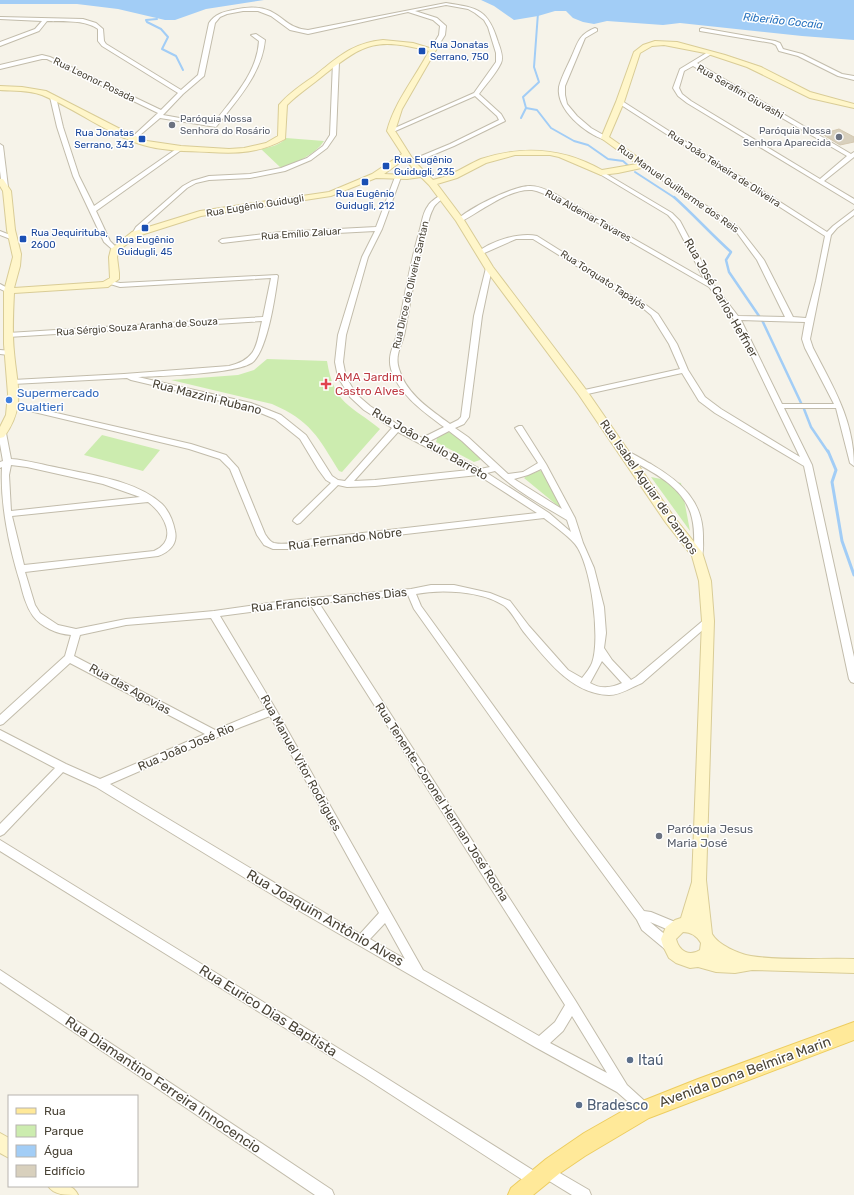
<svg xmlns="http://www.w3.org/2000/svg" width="854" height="1195" font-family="Rubik,sans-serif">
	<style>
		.green { fill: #ccecaf }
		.water { fill: #a2cdf6 }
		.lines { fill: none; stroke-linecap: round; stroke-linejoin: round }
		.stream-far2 { stroke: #a2cdf6; stroke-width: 2 }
		.stream-far1 { stroke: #a2cdf6; stroke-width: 2.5 }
		.stream { stroke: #a2cdf6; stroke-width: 3 }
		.building { fill: #d8d0bd; stroke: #d4c8b0 }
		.street-casing { stroke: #c2bcab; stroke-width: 2 }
		.secondary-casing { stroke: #d9cc96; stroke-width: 2 }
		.primary-casing { stroke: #edcd60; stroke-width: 2 }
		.street { fill: #fff; fill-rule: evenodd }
		.secondary { fill: #fff6ca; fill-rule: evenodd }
		.primary { fill: #ffe999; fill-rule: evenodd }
		.transit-dot { fill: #1a4fb4; stroke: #fff; stroke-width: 1.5 }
		.worship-dot { fill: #6b7280; stroke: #fff; stroke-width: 1.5 }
		.health-dot { fill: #e0444e; stroke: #fff; stroke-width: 1.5 }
		.shop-dot { fill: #3f7fe0; stroke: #fff; stroke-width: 1.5 }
		.service-dot { fill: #5c6f8a; stroke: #fff; stroke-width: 1.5 }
		.labels { text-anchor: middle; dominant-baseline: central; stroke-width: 3; stroke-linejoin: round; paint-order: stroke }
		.far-transit-label { font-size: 10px; fill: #164399; stroke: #fff; text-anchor: start }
		.far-street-label { font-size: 10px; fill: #4a4437; stroke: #fff }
		.far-worship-label { font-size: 10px; fill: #5b616d; stroke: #fff; text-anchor: start }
		.far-water-label { font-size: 11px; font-style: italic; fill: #2773bf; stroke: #fff }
		.street-label { font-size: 12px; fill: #4a4437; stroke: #fff }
		.health-label { font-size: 12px; fill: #be3a42; stroke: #fff; text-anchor: start }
		.shop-label { font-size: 12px; fill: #366cbe; stroke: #fff; text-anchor: start }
		.worship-label { font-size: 12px; fill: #5b616d; stroke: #fff; text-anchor: start }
		.near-street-label { font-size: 14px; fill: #4a4437; stroke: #fff }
		.near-service-label { font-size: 14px; fill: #4e5e75; stroke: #fff; text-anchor: start }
	</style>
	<rect width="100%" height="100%" fill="#f6f3e9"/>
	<g class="green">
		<path d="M286,138l38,3c-9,14 -27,21 -43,27l-20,-19c10,-2 19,-4 25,-11z"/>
		<path d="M267,359l60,2c7,44 24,44 53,68l-38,43 -3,-1c-21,-34 -28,-50 -67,-67l-101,-24 67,-5 16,-5z"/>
		<polygon points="447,432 456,433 480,458 480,460 474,462 436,442 438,435"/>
		<polygon points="102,435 160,450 143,471 84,455"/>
		<polygon points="539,471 546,471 562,507 558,506 524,478 528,475"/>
		<polygon points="651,477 681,483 690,531"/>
	</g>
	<g class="water">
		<polygon points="0,0 264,0 206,9 175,20 165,20 118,9 77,4 0,4"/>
		<polygon points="481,0 854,0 854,40 802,36 680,23 663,25 607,21 594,24 583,22 573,18 566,11 555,11 538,16 514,20 494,6"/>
	</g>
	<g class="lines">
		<g class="stream-far2">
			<polyline points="157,19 146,20 147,22 161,29 168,37 162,49 176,56 183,70"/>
			<polyline points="526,108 537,110 551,128 574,141 588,145 608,159 623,161 631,168"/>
			<polyline points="521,118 526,108 523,97 539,82 534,67 538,13"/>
			<polyline points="635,172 675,198"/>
		</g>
		<g class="stream-far1">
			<path d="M674,197c20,18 37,37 57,55l-5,8 3,12 30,44"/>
			<polyline points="762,320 802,405"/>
			<polyline points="804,409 811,427 828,452"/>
		</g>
		<polyline class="stream" points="828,451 836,470 832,482 842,541 854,575"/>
	</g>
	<polygon class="building" points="839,129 854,137 854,142 840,145 822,134"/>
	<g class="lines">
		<defs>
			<g id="street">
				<path d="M446,3c32,5 42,6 52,39 2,6 6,15 3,21 -5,11 -15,21 -22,31l22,20 4,7 -51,25 -43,18 -2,-1v-2l41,-17 49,-24 -2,-4 -22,-20 -82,36 -5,-1 86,-38 22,-31v-9l-8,-26 -4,-7 -9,-7 -7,-4 -22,-4 -31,6 22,7 9,8 -1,9 -10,16 -2,1 -3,-2 9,-15 1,-9 -7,-6 -25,-8 -100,22 -18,-4 -19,-14 -13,-5h-15l-16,3 -7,3 -5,6 -11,53 -21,18 -20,21 50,9c19,-25 44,-50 46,-83l-8,-6 5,-1 9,6c-3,34 -29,61 -49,87l-56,-9 -27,23 -3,-2 1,-1 27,-25 -111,-54h-5l-42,10v-4l42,-10 8,2 111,53 17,-17 -76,-47 -4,-5v-12c-14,-10 -35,-7 -51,-8l-8,10 -39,15v-4l35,-13 7,-8 -42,-2v-2l83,2 13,4 7,6 1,12 2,3 75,46 17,-15 11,-52c6,-9 14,-11 24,-13 12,-3 25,-4 37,1 16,8 18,17 38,19z"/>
				<path d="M595,28l2,1v2l-12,7 -20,48v9l2,9 10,12 14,12 16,9 1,1 -3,2c-20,-7 -49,-30 -46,-53 2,-9 8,-20 12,-29 7,-15 7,-23 24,-30z"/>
				<polygon points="702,28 775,41 780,43 783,49 802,54 842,74 854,76 854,80 838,76 798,56 779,51 776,45 772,43 700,31 700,29"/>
				<path d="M708,52l5,1 -16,10 154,91 3,-2v5l-30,24 30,18v5l-167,-101 -9,-7 -5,-8 7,-19zM693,66l154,90 -27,23 -129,-78 -9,-7 -3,-6 5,-17z"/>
				<polygon points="336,60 339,62 336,135 327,148 311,160 285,171 250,178 209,180 196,183 187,188 141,229 137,235 133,235 132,234 136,227 183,186 192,181 209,176 250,174 281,168 307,158 323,146 330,135 333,62"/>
				<polygon points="53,95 56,97 63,127 79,176 94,206 179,147 184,148 96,211 110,241 117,248 117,250 113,250 104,242 73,176 57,127 50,97"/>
				<path d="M618,101h4l205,131 6,-6 21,-16v5l-17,13 -6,7 -21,104 3,9c20,39 41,72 41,118l-4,-3 -14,-55h-52l28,57 42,192v26l-3,-1 -2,-3 -45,-213 -89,-53 -16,-12 -17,-28 -99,22h-3v-4l100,-22 -11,-25 -18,-29 -13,-11 -105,-65h-17l-34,15h-4l-1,-1c13,-12 43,-21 60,-17l105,66 16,12 19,30 11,26 17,27 16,12 79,48 -67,-139 -24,-31 -156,-90c-7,-2 -14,-6 -21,-7 -22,-2 -51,21 -70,31l-5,-1c12,-12 56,-34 73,-34 10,0 19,5 27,9l147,84 -29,-56 -7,-8 -70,-42 5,-1 69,41 8,8 34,64 24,31 47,1 -28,-57 -22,-30 -95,-65 5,-1 94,64 25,32 29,57 13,1 10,-37 9,-45 -207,-133zM741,320l64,2 -3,17 3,9 29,56h-52z"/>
				<polygon points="0,144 3,146 8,187 5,189 2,187 0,171"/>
				<path d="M398,175l3,2 -19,52 -14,28 -22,78 -3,27 3,15 10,17 14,12 30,20 22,12 22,-11c-20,-15 -45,-32 -53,-58 -4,-15 4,-25 7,-38 6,-34 12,-68 22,-102 2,-7 3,-17 8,-23 2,-4 7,-7 11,-10h4v2c-3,3 -9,7 -10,11 -4,7 -5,16 -7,23 -10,33 -15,66 -21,99 -2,13 -11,23 -6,38 7,25 32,41 51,55l8,-4 3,-3 13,-101 12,-48 1,-1h4l1,1 -10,48 -13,101 -5,7 -9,4 13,9 40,37 15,-2 15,-9 -23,-35 4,-2h3l24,38 29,54 8,25 11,25 10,39 2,26 -2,15 8,12 19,20 5,-3 69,-58h6l2,2 -71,62c-10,4 -21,12 -33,12 -38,-1 -64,-37 -86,-64 -5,-7 -13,-22 -20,-26 -22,-14 -62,-16 -87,-11l5,12 158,218 65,87 7,1 29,12 2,4 -2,4 -4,1 -26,-11 24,20 2,4 -2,4 -4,1 -4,-1 -24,-20 -5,-10 -66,-90 -157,-221 -6,-14 -89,8 256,397 52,85 22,20 2,4 -2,4 -4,2 -4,-2 -24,-21 -82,-45 -244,-141 -195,-119 -33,-15 -59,62 -4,2v-12l55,-56 -55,-29v-9l66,34 34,15 105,-45 -135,-71 -67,61 -3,1v-10l65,-59 6,-21c-14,-1 -30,-8 -38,-19 -7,-10 -10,-22 -13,-34 -11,-35 -20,-79 -18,-115l-2,1v-6l3,-1 -3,-17v-13h5l1,2 5,26c16,1 32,6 48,9 32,7 79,13 103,36 7,7 11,17 13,27 3,13 -6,21 -17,25l-133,16 10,33 5,8 18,12 18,4 50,-10 88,-8 76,-11 121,-11 20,-4h23l36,8 20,8 19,25 39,44 14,8c4,-5 8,-10 10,-15 9,-24 -1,-100 -17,-119 -9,-10 -21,-18 -31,-26l-225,26 -28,5h-18l-9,-4 -7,-10 -27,-66 -10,-10 -31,-10 -176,-42 -4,-2 4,-2 178,41 35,11 12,13 27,66c2,3 5,8 9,9 14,3 31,-3 45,-5l218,-25 -59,-38 -103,11 -28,1 -9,-2 -38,38 -3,1 -4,-3 1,-2 37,-36 -5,-3 -8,-11 -18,-30 -25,-20 -29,-12 -115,-27 -4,-2 -114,6 -4,-2 4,-2 111,-6 105,-8c28,-7 27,-20 33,-45l-254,16 -4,-2 4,-2 255,-16 8,-39 -151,9 -13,-4 3,-2 10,2 157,-8 1,1c-3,21 -10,70 -24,85 -12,13 -95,15 -116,16l113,26 30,12 25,20 26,41 6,4 7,1 47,-53 -28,-18 -14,-13 -12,-20 -3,-15 3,-27 24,-78 13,-26 -94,5 -59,7 -3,-2 3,-2 59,-7 95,-5 19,-50zM449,431l13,10 28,26 -10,2 -52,-27zM398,432l71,38 -94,10 -21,1zM11,465l16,2 76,17 37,13 -129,14 -2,-36zM541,469l21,40 -48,-30 14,-4zM495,471c21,20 47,34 72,49l4,12 -22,-19 -62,-40zM148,502c16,12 31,38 6,49l-130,14 -12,-49zM310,604l255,401 -10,17 -16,14 -116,-66 -148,-262 -55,-92zM211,618l55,91 -51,21 -141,-74 6,-21 46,-10zM602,661l20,22c-10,5 -22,6 -32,0zM270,716l109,197 -19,21 -250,-150 131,-57zM385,923l20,36 -35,-20zM572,1016l35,57 -57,-30 13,-12z"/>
				<polygon points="0,231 15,237 16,238 13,240 0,235"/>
				<polygon points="0,284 11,290 12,291 9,293 0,289"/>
				<polygon points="0,350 12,351 13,353 9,355 0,354"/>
				<path d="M626,451c9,3 17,9 25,13 30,18 53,37 52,75 0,6 1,13 -2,18h-6l-1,-2c0,-13 1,-25 -2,-37 -7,-32 -43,-48 -69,-62l-1,-2z"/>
				<polygon points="0,840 372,1069 539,1174 541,1179 539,1184 534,1186 529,1184 364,1077 0,851"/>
				<polygon points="0,970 332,1190 334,1195 315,1195 0,982"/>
				<polygon points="546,1165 589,1190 591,1195 572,1195 541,1176 540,1171 541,1166"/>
			</g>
			<g id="secondary">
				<path d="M383,40l30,3 23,7 -34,59 -7,22 19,30 19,19c6,-2 12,-3 18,-6 10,-4 20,-11 30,-15 43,-14 82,-11 121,11l35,-6 -36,-26 15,-36 18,-50 9,-7 12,-4 22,1 48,13 36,12 49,25 44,12v4l-44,-10 -63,-31 -42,-14 -41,-8 -12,1 -12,7 -16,49 -15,35 37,26v4l-28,6 -17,2 -42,-18 -9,-2h-35l-29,8 -29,15 -20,6 27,36 29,47 94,124 87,126 28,35 9,29 3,40 -8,259 6,54c6,11 27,20 39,22 31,5 71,2 103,3v14l-102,-3 -17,3 -19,-1 -18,-5 -8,1 -14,-5 -7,-5 -6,-12 -2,-7 5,-12 9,-7 6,-2 11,-36 10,-261 -3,-40 -7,-25 -26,-33 -87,-128 -93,-125 -30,-49 -27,-36 -8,-8 -14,2 -31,-1 -45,18 -130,20 -63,20 -19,14 -2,7 2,16v6l-11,8 -94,6c-1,20 -2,40 0,59 3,35 12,54 -10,85l-4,1v-11l6,-12 2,-21 -4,-50v-53l9,-34 -6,-27 -4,-39 -3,-5v-7h3l8,12 4,39 6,24 -1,12 -6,22 89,-6 7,-4 -1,-21 2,-8 21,-17 68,-21 129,-19 43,-18 30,-20 -15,-23c8,-30 28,-53 42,-80 -52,-13 -63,-9 -104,23 -13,11 -27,20 -38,31l-2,34c-25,14 -48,15 -76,13 -22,-1 -46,-1 -66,-7 -36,-11 -67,-36 -101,-50 -13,-5 -29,-4 -42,-5v-4l22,1 24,4 80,41 21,9 34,5 48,3 15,-1 22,-5 12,-7 1,-31c9,-11 22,-20 34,-28 23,-18 38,-34 70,-37zM405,159l12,14 -10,2 -23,-1zM683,932c8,0 14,4 18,11l-1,7c-11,7 -21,1 -24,-11z"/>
				<polygon points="0,1133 9,1138 9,1158 0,1153"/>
				<path d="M48,1186c13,0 24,-4 30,9 -13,0 -24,0 -30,-9z"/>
			</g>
			<polygon id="primary" points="854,1022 854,1040 649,1118 585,1156 560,1173 533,1195 508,1195 511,1188 546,1159 584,1133 635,1104 698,1079"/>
		</defs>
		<use href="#street" class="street-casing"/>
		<use href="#secondary" class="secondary-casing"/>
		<use href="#primary" class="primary-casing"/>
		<use href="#street" class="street"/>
		<use href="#secondary" class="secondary"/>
		<use href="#primary" class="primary"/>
	</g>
	<g class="transit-dot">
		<rect x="418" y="47" width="8" height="8" rx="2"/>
		<rect x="138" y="135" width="8" height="8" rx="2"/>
		<rect x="382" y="162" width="8" height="8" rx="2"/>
		<rect x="361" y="178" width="8" height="8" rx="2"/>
		<rect x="141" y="224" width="8" height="8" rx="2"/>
		<rect x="19" y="235" width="8" height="8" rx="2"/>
	</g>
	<g class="worship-dot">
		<circle cx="172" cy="125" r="4"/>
		<circle cx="839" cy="137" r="4"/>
		<circle cx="659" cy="836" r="4"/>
	</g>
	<path class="health-dot" d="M324 378h4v4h4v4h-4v4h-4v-4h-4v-4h4z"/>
	<circle class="shop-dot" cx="9" cy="400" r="4"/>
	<g class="service-dot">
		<circle cx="630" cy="1060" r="4"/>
		<circle cx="579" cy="1105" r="4"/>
	</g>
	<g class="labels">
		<g class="far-transit-label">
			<text x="430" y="45">Rua Jonatas<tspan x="430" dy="12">Serrano, 750</tspan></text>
			<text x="134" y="133" text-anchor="end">Rua Jonatas<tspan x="134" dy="12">Serrano, 343</tspan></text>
			<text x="394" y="160">Rua Eugênio<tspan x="394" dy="12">Guidugli, 235</tspan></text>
			<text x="365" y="194" text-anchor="middle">Rua Eugênio<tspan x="365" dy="12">Guidugli, 212</tspan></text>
			<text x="31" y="233">Rua Jequirituba,<tspan x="31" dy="12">2600</tspan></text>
			<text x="145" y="240" text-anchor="middle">Rua Eugênio<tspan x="145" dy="12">Guidugli, 45</tspan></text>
		</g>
		<g class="far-street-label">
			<text transform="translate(94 80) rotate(26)">Rua Leonor Posada</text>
			<text transform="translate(740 92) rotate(30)">Rua Serafim Giuvashi</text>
			<text transform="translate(724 169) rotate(33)">Rua João Teixeira de Oliveira</text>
			<text transform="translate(678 189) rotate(35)">Rua Manuel Guilherme dos Reis</text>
			<text transform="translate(255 206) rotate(-9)">Rua Eugênio Guidugli</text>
			<text transform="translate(588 216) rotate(29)">Rua Aldemar Tavares</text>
			<text transform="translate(301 234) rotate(-4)">Rua Emílio Zaluar</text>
			<text transform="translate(603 280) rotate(33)">Rua Torquato Tapajós</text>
			<text transform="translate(411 285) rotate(-77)">Rua Dirce de Oliveira Santan</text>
			<text transform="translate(137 327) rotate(-4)">Rua Sérgio Souza Aranha de Souza</text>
		</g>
		<g class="far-worship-label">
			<text x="180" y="119">Paróquia Nossa<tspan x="180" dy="12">Senhora do Rosário</tspan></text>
			<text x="831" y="131" text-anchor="end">Paróquia Nossa<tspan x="831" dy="12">Senhora Aparecida</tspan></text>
		</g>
		<g class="far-water-label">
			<text transform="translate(783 21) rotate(6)">Riberião Cocaia</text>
		</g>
		<g class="street-label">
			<text transform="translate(721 298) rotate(60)">Rua José Carlos Heffner</text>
			<text transform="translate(207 397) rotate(14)">Rua Mazzini Rubano</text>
			<text transform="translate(430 444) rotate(30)">Rua João Paulo Barreto</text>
			<text transform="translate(649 487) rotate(55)">Rua Isabel Aguiar de Campos</text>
			<text transform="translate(345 539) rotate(-7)">Rua Fernando Nobre</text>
			<text transform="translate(329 600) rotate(-6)">Rua Francisco Sanches Dias</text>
			<text transform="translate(130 689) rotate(29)">Rua das Agovias</text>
			<text transform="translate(186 747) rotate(-23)">Rua João José Rio</text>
			<text transform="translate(301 763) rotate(61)">Rua Manuel Vitor Rodrigues</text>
			<text transform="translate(442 802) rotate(57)">Rua Tenente-Coronel Herman José Rocha</text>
		</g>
		<g class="health-label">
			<text x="335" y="377">AMA Jardim<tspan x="335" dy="14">Castro Alves</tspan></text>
		</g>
		<g class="shop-label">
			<text x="17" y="393">Supermercado<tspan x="17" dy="14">Gualtieri</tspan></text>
		</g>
		<g class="worship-label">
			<text x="667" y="829">Paróquia Jesus<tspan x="667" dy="14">Maria José</tspan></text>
		</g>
		<g class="near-street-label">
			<text transform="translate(325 918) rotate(30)">Rua Joaquim Antônio Alves</text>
			<text transform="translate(268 1011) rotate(32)">Rua Eurico Dias Baptista</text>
			<text transform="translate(745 1072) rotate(-20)">Avenida Dona Belmira Marin</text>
			<text transform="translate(163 1085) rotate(34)">Rua Diamantino Ferreira Innocencio</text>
		</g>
		<g class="near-service-label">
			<text x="638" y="1060">Itaú</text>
			<text x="587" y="1105">Bradesco</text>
		</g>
	</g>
	<rect x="8" y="1095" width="130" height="92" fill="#ffffff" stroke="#b7b4af"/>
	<rect x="16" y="1108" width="20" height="6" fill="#ffe999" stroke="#b7b4af"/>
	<text x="44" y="1115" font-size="12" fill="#4a4437">Rua</text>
	<rect x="16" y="1125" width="20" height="12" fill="#ccecaf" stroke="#b7b4af"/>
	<text x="44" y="1135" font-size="12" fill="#4a4437">Parque</text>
	<rect x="16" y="1145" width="20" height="12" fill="#a2cdf6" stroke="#b7b4af"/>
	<text x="44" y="1155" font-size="12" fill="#4a4437">Água</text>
	<rect x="16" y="1165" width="20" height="12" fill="#d8d0bd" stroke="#b7b4af"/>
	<text x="44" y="1175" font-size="12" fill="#4a4437">Edifício</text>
</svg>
